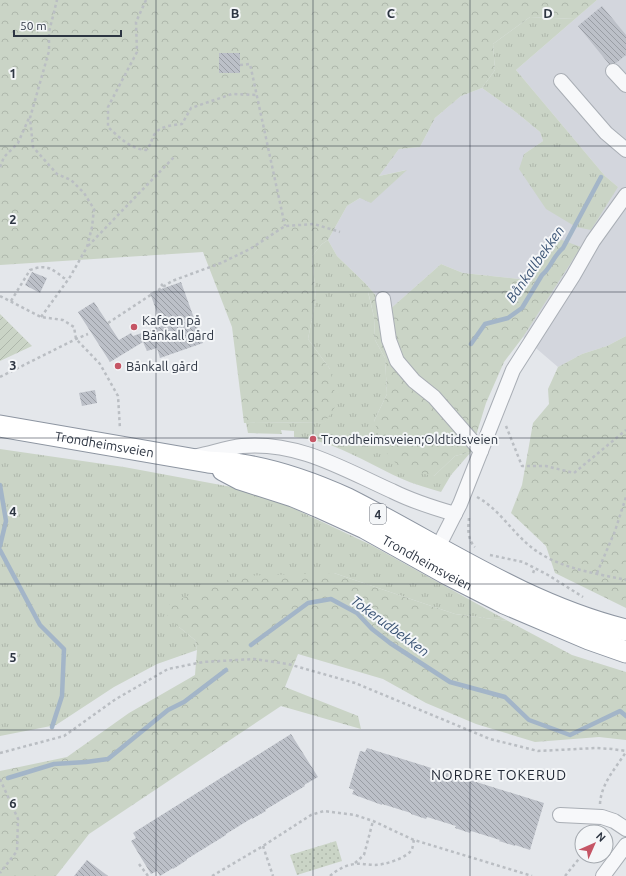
<svg xmlns="http://www.w3.org/2000/svg" width="626" height="876" font-family="Ubuntu,sans-serif">
	<style>
		.built { fill: #d3d6dd }
		.grass { fill: url(#grass-tufts) }
		.forest { fill: url(#forest-crowns) }
		.park { fill: url(#park-dots) }
		.garden { fill: url(#garden-furrows) }
		.lines { fill: none; stroke-linecap: round; stroke-linejoin: round }
		.stream { stroke: #a3b5c8; stroke-width: 4.5 }
		.building { fill: url(#building-back-hatch) }
		.minor-casing { stroke: #a9aeb5; stroke-width: 16 }
		.highway-casing { stroke: #8d95a1; stroke-width: 23 }
		.path { stroke: #babec3; stroke-width: 2.5; stroke-dasharray: 3 3; stroke-linecap: butt }
		.minor { stroke: #f7f8fa; stroke-width: 14 }
		.highway { stroke: #fff; stroke-width: 21 }
		.path-bridge { stroke: #babec3; stroke-width: 2.5; stroke-dasharray: 3 3; stroke-linecap: butt }
		.grid { fill: none; stroke: #2d3542; stroke-width: 1; stroke-opacity: 0.55 }
		.poi-dot { fill: #c55565; stroke: #f4f6f8; stroke-width: 1.5 }
		.labels { text-anchor: middle; dominant-baseline: central; stroke-width: 4; stroke-linejoin: round; paint-order: stroke }
		.shield { fill: #f4f6f8; stroke: #696f79; stroke-width: 1 }
		.shield-label { font-size: 12px; font-weight: bold; fill: #2d3542 }
		.poi-label { font-size: 13px; fill: #2d3542; stroke: #f4f6f8; text-anchor: start }
		.street-label { font-size: 13px; fill: #2d3542; stroke: #f4f6f8 }
		.water-label { font-size: 14px; font-style: italic; fill: #3a5374; stroke: #f4f6f8 }
		.neighbourhood-label { font-size: 14px; letter-spacing: 1px; fill: #1f2633; stroke: #f4f6f8 }
		.grid-label { font-size: 13px; text-anchor: middle; font-weight: bold; fill: #2d3542; stroke: #f4f6f8; stroke-width: 4; stroke-linejoin: round; paint-order: stroke }
	</style>
	<defs>
		<pattern id="grass-tufts" width="24" height="20" patternUnits="userSpaceOnUse"><rect width="24" height="20" fill="#cad4c6"/><path d="M3 7l-1-3M5 7V3M7 7l1-3M15 17l-1-3M17 17v-4M19 17l1-3" fill="none" stroke="#aeb7ab"/></pattern>
		<pattern id="forest-crowns" width="20" height="18" patternUnits="userSpaceOnUse"><rect width="20" height="18" fill="#cad4c6"/><path d="M2 6a3 3 0 1 1 6 0M12 15a3 3 0 1 1 6 0" fill="none" stroke="#aeb7ab"/></pattern>
		<pattern id="park-dots" width="8" height="8" patternUnits="userSpaceOnUse"><rect width="8" height="8" fill="#cad4c6"/><path d="M2 2h.1M6 6h.1" fill="none" stroke="#aeb7ab" stroke-width="1.8" stroke-linecap="round"/></pattern>
		<pattern id="garden-furrows" width="10" height="10" patternUnits="userSpaceOnUse"><rect width="10" height="10" fill="#cad4c6"/><path d="M-1 1l2-2M0 10L10 0M9 11l2-2" fill="none" stroke="#aeb7ab"/></pattern>
		<pattern id="building-back-hatch" width="6" height="6" patternUnits="userSpaceOnUse"><rect width="6" height="6" fill="#bcc0c8"/><path d="M-1 5l2 2M0 0l6 6M5-1l2 2" fill="none" stroke="#999da4"/></pattern>
	</defs>
	<rect width="100%" height="100%" fill="#e4e7eb"/>
	<polygon class="built" points="597,0 626,0 626,336 607,346 582,354 558,367 523,337 580,247 528,280 463,273 441,264 389,310 364,282 337,256 328,240 347,206 406,170 379,176 399,149 420,147 435,118 461,96 482,88 517,113 540,132 543,141 524,154 618,187 605,176 516,70"/>
	<g class="grass">
		<polygon points="530,17 575,19 516,70 605,176 618,187 591,230 576,227 546,209 519,169 524,154 543,141 540,132 517,113 482,88 495,70 493,44"/>
		<path d="M328,240l9,16 27,26 25,28 -21,-18 6,25 1,23 10,18 2,36 -13,27 60,55 21,-20 16,-4 -20,23 -10,17c-13,-4 -28,-8 -41,-14 -35,-16 -67,-38 -106,-41v-6l-13,-1 1,4 -34,-1 -2,-10 79,-1 5,-53 -22,-30 8,-41 -4,-42 10,-12z"/>
		<polygon points="0,449 124,467 259,492 371,545 508,621 455,614 334,573 179,627 195,640 197,650 157,664 114,687 56,725 0,736"/>
	</g>
	<g class="forest">
		<polygon points="0,0 597,0 575,19 530,17 493,44 495,70 482,88 461,96 435,118 420,147 399,149 379,176 407,170 371,203 360,198 347,206 328,240 322,244 312,256 316,298 308,339 330,369 337,404 325,422 246,423 244,423 232,327 203,252 0,265"/>
		<polygon points="559,239 581,247 523,337 504,362 486,403 471,452 455,456 434,476 401,469 385,451 374,421 387,394 385,358 375,340 374,317 368,291 389,310 441,264 463,273 528,280"/>
		<polygon points="626,336 626,608 555,573 546,546 511,513 522,485 533,423 549,404 548,389 558,367 582,354 607,346"/>
		<polygon points="334,573 455,614 508,621 572,655 626,672 626,740 599,737 535,742 476,724 426,703 383,679 298,654 285,687 358,716 361,729 281,706 89,834 56,876 0,876 0,771 67,757 129,713 195,675 197,650 195,640 179,627 166,614 170,603 238,576"/>
	</g>
	<polygon class="park" points="336,841 342,861 297,875 290,855"/>
	<polygon class="garden" points="0,314 32,346 0,361"/>
	<g class="lines">
		<g class="stream">
			<path d="M471,344l14,-20 23,-6 14,-10 20,-33c9,-7 11,-19 21,-27l38,-71"/>
			<polyline points="0,546 6,521 0,485"/>
			<polyline points="0,550 40,625 64,649 62,696 52,727"/>
			<polyline points="251,645 308,603 331,599 357,613 372,629 390,643 450,682 505,697 529,720 570,735 620,711 626,716"/>
			<polyline points="8,778 54,764 86,762 108,759 168,710 184,702 226,670"/>
		</g>
	</g>
	<g class="building">
		<polygon points="602,6 626,35 626,55 616,63 609,64 578,26"/>
		<rect x="219" y="53" width="21" height="20"/>
		<polygon points="32,272 47,278 40,293 25,285"/>
		<polygon points="181,282 203,343 160,358 157,348 147,351 143,342 110,362 78,312 94,302 119,340 131,333 133,336 162,326 150,293"/>
		<polygon points="95,390 97,403 82,406 79,393"/>
		<polygon points="291,734 318,777 304,785 305,786 265,810 266,811 252,819 252,818 226,834 226,835 187,859 187,860 173,869 173,868 160,876 157,871 151,874 131,841 136,838 133,833"/>
		<polygon points="367,748 544,803 530,850 515,845 515,846 499,841 500,840 471,831 470,833 455,828 456,826 427,817 426,819 411,814 411,813 382,804 382,805 352,794 354,790 349,788 360,751 365,752"/>
		<polygon points="87,860 108,876 74,876"/>
	</g>
	<g class="lines">
		<defs>
			<g id="minor">
				<polyline points="613,71 626,85"/>
				<polyline points="561,81 606,133 626,150"/>
				<polyline points="383,299 389,340 397,361 414,381 434,397 481,451"/>
				<path d="M197,456c15,-3 30,-8 45,-10 56,-5 101,23 150,45 20,10 42,17 63,23"/>
				<polyline points="434,555 460,504 513,370 573,276 593,241 626,195"/>
				<polyline points="560,815 602,817 614,821 626,829"/>
				<polyline points="603,876 626,845"/>
			</g>
			<g id="highway">
				<path id="s1" d="M0,426l208,36c11,1 23,1 34,3 37,6 73,19 106,34 91,46 177,106 278,131"/>
				<path id="s2" d="M223,470l17,9 53,17 26,11 46,21 84,47 55,28 85,36 37,13"/>
			</g>
		</defs>
		<use href="#minor" class="minor-casing"/>
		<use href="#highway" class="highway-casing"/>
		<g class="path">
			<path d="M146,0l-10,22 1,30 -29,55v20c11,10 22,22 38,23 5,-5 5,-9 8,-15 5,-9 19,-10 28,-11l9,-16 41,-14 24,1"/>
			<polyline points="240,65 250,64 285,226"/>
			<polyline points="0,167 4,157 18,143 29,118"/>
			<polyline points="88,246 175,156"/>
			<polyline points="0,296 41,317 63,320 74,327 76,339 100,364 118,396 120,429"/>
			<path d="M11,301l19,-31c19,-7 22,0 37,10"/>
			<polyline points="41,317 70,277 87,247 92,227 94,209 84,193 71,180 57,174 33,147 30,118 49,51 49,32 57,0"/>
			<polyline points="108,323 172,281 221,263 250,249 285,226 314,224 340,232"/>
			<polyline points="0,377 76,339 88,334"/>
			<polyline points="506,426 522,466 546,466 574,473 626,430"/>
			<path d="M477,497c22,12 35,35 54,50 26,21 63,26 95,33"/>
			<path d="M469,518c-1,10 -2,21 6,29"/>
			<polyline points="490,555 523,562 548,575 583,597"/>
			<polyline points="533,573 535,568"/>
			<polyline points="597,573 615,531 626,497"/>
			<polyline points="0,753 64,736 116,699 168,669 203,662 254,659 288,664 355,683 490,739 538,751 596,748 612,749 626,751"/>
			<polyline points="0,779 18,819 17,851 0,873"/>
			<path d="M600,804c1,-20 15,-35 26,-52"/>
			<polyline points="263,846 273,876"/>
			<polyline points="355,863 364,855 373,821"/>
			<polyline points="139,864 148,876"/>
			<polyline points="212,876 263,846 311,815 324,811 355,815 373,821 414,840 532,876"/>
			<path d="M330,876c7,-6 15,-11 25,-12 7,-1 13,1 20,1 9,0 33,-7 37,-16 1,-2 1,-6 2,-9"/>
			<polyline points="565,876 582,855"/>
		</g>
		<use href="#minor" class="minor"/>
		<use href="#highway" class="highway"/>
		<polyline class="path-bridge" points="161,284 167,290"/>
	</g>
	<path class="grid" d="M156,0v876M313,0v876M470,0v876M0,146h626M0,292h626M0,438h626M0,584h626M0,730h626"/>
	<g class="poi-dot">
		<circle cx="134" cy="327" r="4"/>
		<circle cx="118" cy="366" r="4"/>
		<circle cx="313" cy="439" r="4"/>
	</g>
	<g class="labels">
		<rect class="shield" x="370" y="504" width="16" height="20" rx="3"/>
		<g class="shield-label">
			<text x="378" y="514">4</text>
		</g>
		<g class="poi-label">
			<text x="142" y="320">Kafeen på<tspan x="142" dy="15">Bånkall gård</tspan></text>
			<text x="126" y="366">Bånkall gård</text>
			<text x="321" y="439">Trondheimsveien;Oldtidsveien</text>
		</g>
		<g class="street-label">
			<text stroke="none"><textPath href="#s1" startOffset="106">Trondheimsveien</textPath></text>
			<text stroke="none"><textPath href="#s2" startOffset="225">Trondheimsveien</textPath></text>
		</g>
		<g class="water-label">
			<text transform="translate(535 264) rotate(-55)">Bånkallbekken</text>
			<text transform="translate(390 626) rotate(36)">Tokerudbekken</text>
		</g>
		<g class="neighbourhood-label">
			<text x="499" y="775">NORDRE TOKERUD</text>
		</g>
	</g>
	<g class="grid-label">
		<text x="235" y="18">B</text>
		<text x="391" y="18">C</text>
		<text x="548" y="18">D</text>
		<text x="13" y="78">1</text>
		<text x="13" y="224">2</text>
		<text x="13" y="370">3</text>
		<text x="13" y="516">4</text>
		<text x="13" y="662">5</text>
		<text x="13" y="808">6</text>
	</g>
	<g transform="translate(594 844) rotate(45)"><circle r="19" fill="#f4f6f8" stroke="#a4a9af"/>
	<path d="M0-3L7 15L0 10L-7 15Z" fill="#c55565"/>
	<text y="-6" font-size="11" font-weight="bold" text-anchor="middle" fill="#2d3542">N</text>
	</g>
	<path d="M14 30v6h107v-6" fill="none" stroke="#2d3542" stroke-width="2"/>
	<text x="20" y="30" font-size="12" fill="#2d3542" stroke="#f4f6f8" stroke-width="3" paint-order="stroke">50 m</text>
</svg>
